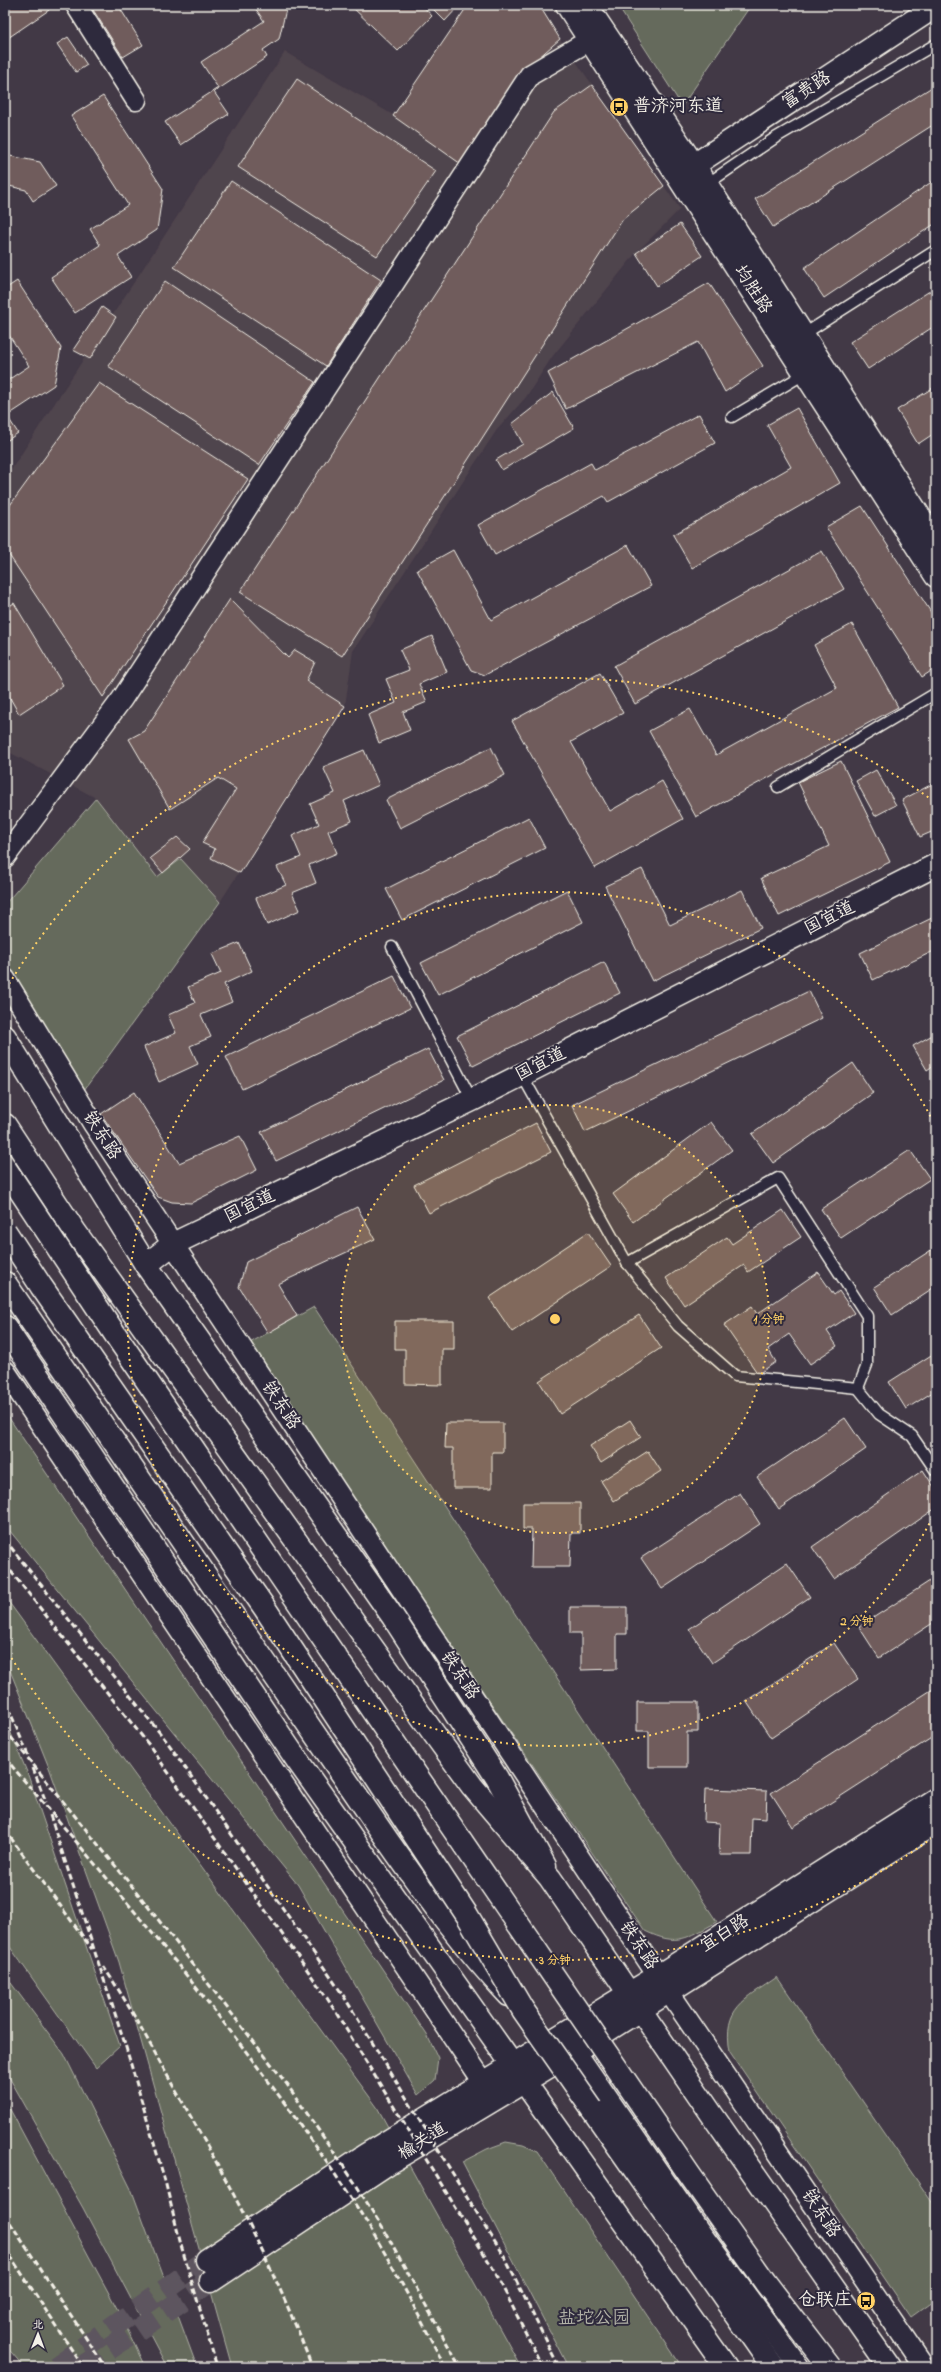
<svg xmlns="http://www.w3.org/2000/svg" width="941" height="2372" font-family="'Indie Flower','LXGW WenKai TC',sans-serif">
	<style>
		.built { fill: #50444d }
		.green { fill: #656a5c; stroke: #acaea2 }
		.building { fill: #6f5c5c; stroke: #f4f1e8 }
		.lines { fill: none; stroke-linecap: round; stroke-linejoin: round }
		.secondary-tunnel { stroke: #5d555e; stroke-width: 22; stroke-dasharray: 22 11; stroke-linecap: butt }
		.lane-casing { stroke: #f4f1e8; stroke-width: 13 }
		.street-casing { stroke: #f4f1e8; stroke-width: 23 }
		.secondary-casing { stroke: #f4f1e8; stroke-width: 25 }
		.primary-casing { stroke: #f4f1e8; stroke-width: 25 }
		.highway-casing { stroke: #f4f1e8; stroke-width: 25 }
		.lane { stroke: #2f2a3d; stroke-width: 10 }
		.street { stroke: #2f2a3d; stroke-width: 20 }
		.secondary { stroke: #2f2a3d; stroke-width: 22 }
		.primary { stroke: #2f2a3d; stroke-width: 22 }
		.highway { stroke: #2f2a3d; stroke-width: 22 }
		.rail { stroke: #f4f1e8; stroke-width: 3; stroke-dasharray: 6 3; stroke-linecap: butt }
		.highway-bridge-casing { stroke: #f4f1e8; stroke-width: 25; stroke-linecap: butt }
		.highway-bridge { stroke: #2f2a3d; stroke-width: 22 }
		.ring { fill: none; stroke: #ffd166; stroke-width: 2; stroke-dasharray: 2 4 }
		.labels { text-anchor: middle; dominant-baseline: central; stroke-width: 4; stroke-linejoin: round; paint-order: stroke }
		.street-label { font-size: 18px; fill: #f4f1e8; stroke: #2f2a3d }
		.poi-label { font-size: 18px; fill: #f4f1e8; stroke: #2f2a3d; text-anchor: start }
		.park-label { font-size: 18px; fill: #b4b4a9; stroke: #2f2a3d }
		.centre { fill: #ffd166; stroke: #2f2a3d; stroke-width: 2 }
		.ring-label { font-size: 12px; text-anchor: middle; font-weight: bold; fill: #ffd166; stroke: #2f2a3d; stroke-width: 4; stroke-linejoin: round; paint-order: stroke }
	</style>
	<rect width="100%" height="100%" fill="#423946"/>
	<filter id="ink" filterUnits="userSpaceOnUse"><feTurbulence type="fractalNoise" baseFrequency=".025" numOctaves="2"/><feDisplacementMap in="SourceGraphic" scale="8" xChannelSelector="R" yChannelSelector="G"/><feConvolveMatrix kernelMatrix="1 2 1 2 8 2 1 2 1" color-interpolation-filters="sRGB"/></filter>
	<g filter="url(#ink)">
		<polygon class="built" points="468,5 539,5 560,39 680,209 636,253 552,357 526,397 496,431 353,651 345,706 220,902 181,859 157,878 96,798 5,750 5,479 285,52 393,115"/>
		<g class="green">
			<polygon points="617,5 751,5 682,106"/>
			<polygon points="96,798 157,877 181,859 220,902 84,1090 5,968 5,904"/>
			<path d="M314,1307l403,615c-30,16 -39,25 -72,9l-397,-587z"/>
			<polygon points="5,1412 427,2035 438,2058 435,2080 418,2095 298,1885 5,1525"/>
			<polygon points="5,1597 377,2107 521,2367 232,2367 119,1962 50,1770 5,1658"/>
			<polygon points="5,1719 27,1772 120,2046 96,2068 5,1940"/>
			<polygon points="5,1975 64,2054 132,2191 197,2367 167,2367 83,2208 5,2070"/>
			<path d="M777,1977l159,231v91l-25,18 -181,-265c-8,-45 15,-52 47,-75z"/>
			<polygon points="5,2100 120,2314 145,2367 24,2367 5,2345"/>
			<polygon points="506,2142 523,2145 537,2151 682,2367 568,2367 462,2162 487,2149"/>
		</g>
		<g class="building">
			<polygon points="5,5 46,5 49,10 5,40"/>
			<polygon points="90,5 118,5 143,45 123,57"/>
			<polygon points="253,5 287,5 279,39 263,50 267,57 214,92 229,114 181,145 165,122 218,88 201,62 264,21"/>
			<polygon points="350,5 422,5 432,16 398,51"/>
			<polygon points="429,5 456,5 458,7 445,21"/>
			<polygon points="468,5 539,5 560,39 521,73 461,164 393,116"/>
			<polygon points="68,37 87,65 76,72 57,44"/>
			<polygon points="297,79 436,171 377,256 238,167"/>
			<polygon points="592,85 664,186 623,219 342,656 240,592 554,112"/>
			<polygon points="932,87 936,92 936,123 773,227 755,199"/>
			<polygon points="103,96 163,189 157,230 118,256 131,277 75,313 51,277 100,245 90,229 128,205 71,116"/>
			<polygon points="5,155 40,162 56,186 33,201 26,190 5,185"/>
			<polygon points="936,179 936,223 824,298 804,268"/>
			<polygon points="231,181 381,280 326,366 174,267"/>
			<polygon points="680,224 702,256 657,286 636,253"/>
			<polygon points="17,281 61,348 54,385 7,416 18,433 5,442 5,413 9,410 5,403 5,382 29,366 5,329 5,289"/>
			<polygon points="165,281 315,382 259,465 108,366"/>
			<polygon points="709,283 763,366 725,392 698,342 566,409 548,373"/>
			<polygon points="936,287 936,325 868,369 850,342"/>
			<polygon points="102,307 116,317 90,359 73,350"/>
			<polygon points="99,383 248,479 103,697 5,549 5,512"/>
			<polygon points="936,386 936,432 918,444 897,410"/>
			<polygon points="553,392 574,428 502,470 496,460 523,444 512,424"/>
			<polygon points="797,408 840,483 692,568 673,535 791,467 767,425"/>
			<polygon points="699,414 715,443 608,502 604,496 495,555 478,525 591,463 595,470"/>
			<polygon points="862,506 936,620 936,668 922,677 826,527"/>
			<polygon points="628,545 651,586 485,675 471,670 417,570 453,550 491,620"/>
			<polygon points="822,551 844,589 635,704 614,666"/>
			<polygon points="230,599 288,658 295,650 315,662 306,681 345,706 240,873 211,858 215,849 202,843 236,789 218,778 170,809 129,739 144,731"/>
			<polygon points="14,603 63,685 19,714 5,689 5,609"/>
			<polygon points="852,624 898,707 696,817 649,731 690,709 716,755 837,688 814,645"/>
			<polygon points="432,636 447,672 419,684 427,702 403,712 410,730 379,743 368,715 396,703 386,679 409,670 400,650"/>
			<polygon points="600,673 623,713 571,742 610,811 662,781 683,819 595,868 512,721"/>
			<polygon points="491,747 505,775 400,828 386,800"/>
			<polygon points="364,750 379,785 344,801 352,821 328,831 337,853 309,865 316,883 292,893 300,910 267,925 256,898 286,885 277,867 301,857 292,836 319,824 310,804 335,793 323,767"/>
			<polygon points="841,761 890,862 779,916 761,878 829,846 798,782"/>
			<polygon points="876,770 896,805 875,816 856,781"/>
			<polygon points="936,782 936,830 920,837 902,800"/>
			<polygon points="529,817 545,848 402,920 386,889"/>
			<polygon points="177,837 190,849 163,873 150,858"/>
			<polygon points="642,869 670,925 742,890 761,928 652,981 605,886"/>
			<polygon points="567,890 583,922 438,995 421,963"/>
			<polygon points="936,916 936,950 873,980 860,953"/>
			<polygon points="239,943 252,971 224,984 232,1002 201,1015 211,1037 190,1046 198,1064 159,1082 144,1047 176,1033 168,1015 195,1003 188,987 221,973 212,954"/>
			<polygon points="604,962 620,993 473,1066 457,1036"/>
			<polygon points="394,976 410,1008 242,1089 226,1057"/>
			<polygon points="809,991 822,1018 585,1132 572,1105"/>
			<polygon points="936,1033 936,1064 927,1070 913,1046"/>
			<polygon points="428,1049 444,1080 276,1161 261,1132"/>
			<polygon points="853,1063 873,1093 773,1163 752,1134"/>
			<polygon points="134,1092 179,1163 240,1136 257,1170 191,1203 172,1202 158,1197 101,1114"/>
			<polygon points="711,1122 732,1150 633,1222 613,1194"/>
			<polygon points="536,1123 551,1152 429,1213 414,1185"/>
			<polygon points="910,1150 930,1179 841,1238 821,1209"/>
			<polygon points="357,1207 375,1239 278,1284 297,1316 268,1333 239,1287 246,1262"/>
			<polygon points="783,1210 801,1237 748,1272 744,1265 684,1305 666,1278 727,1237 732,1244"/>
			<polygon points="588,1232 611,1266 512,1332 489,1298"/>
			<polygon points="936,1247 936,1286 892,1315 874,1287"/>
			<polygon points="818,1272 834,1295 839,1291 854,1313 827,1331 837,1346 810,1364 789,1334 768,1349 776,1362 758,1374 724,1325 752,1306 757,1314"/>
			<polygon points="639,1315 661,1348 560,1414 539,1381"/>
			<polygon points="395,1321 454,1321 454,1349 442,1349 442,1385 405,1384 405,1349 395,1349"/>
			<polygon points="936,1352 936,1390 906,1409 889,1382"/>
			<polygon points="845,1418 866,1449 779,1509 757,1477"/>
			<polygon points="630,1420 641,1437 601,1463 590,1446"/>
			<polygon points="446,1423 503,1423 503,1452 492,1452 492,1488 453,1488 453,1448 445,1448"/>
			<polygon points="648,1451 661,1471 614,1501 601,1481"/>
			<polygon points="923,1470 936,1490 936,1508 834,1579 812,1547"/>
			<polygon points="740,1493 760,1524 662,1589 641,1558"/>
			<polygon points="523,1503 580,1503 580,1533 571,1533 570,1567 531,1567 532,1529 523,1529"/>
			<polygon points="787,1563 810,1597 712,1663 689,1629"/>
			<polygon points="936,1577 936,1621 879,1658 859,1627"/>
			<polygon points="570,1607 627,1607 627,1634 617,1634 617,1669 581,1670 581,1633 570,1633"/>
			<polygon points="834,1643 858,1679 771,1738 746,1701"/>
			<polygon points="936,1687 936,1735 793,1827 771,1793"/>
			<polygon points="637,1702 698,1702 698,1732 687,1732 687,1767 649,1767 649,1731 637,1731"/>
			<polygon points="705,1789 767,1791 766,1819 752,1818 751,1855 719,1855 720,1823 704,1822"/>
		</g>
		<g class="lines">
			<g class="secondary-tunnel">
				<polyline points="56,2367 207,2260"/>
				<polyline points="82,2367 211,2281"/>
			</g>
			<defs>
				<g id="lane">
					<polyline points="704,186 775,138 936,44"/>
					<polyline points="801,336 936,250"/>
					<polyline points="732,417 806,373"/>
					<polyline points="778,787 936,693"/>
					<polyline points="392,947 472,1100"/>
					<polyline points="522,1075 627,1263 678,1326 735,1376 858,1388"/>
					<polyline points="627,1263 778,1178 867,1316 867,1365 858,1388 879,1414 912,1436 936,1471"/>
				</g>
				<g id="street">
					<polyline points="76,5 136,100"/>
					<polyline points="5,857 122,699 530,75 590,40"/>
					<polyline points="5,979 94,1125 658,1976 924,2367"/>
					<polyline points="5,1371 493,2096"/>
					<polyline points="575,2051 700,2232 799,2367"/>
				</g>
				<g id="secondary">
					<polyline points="567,5 936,576"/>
					<polyline points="586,5 707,185 936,542"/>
					<polyline points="682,173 936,6"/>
					<polyline points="5,1037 146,1265 393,1617 497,1778 545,1866"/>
					<polyline points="146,1265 173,1244 472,1100 936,865"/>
					<polyline points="207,2260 364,2156 658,1976 936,1799"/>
					<polyline points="211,2281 390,2162 575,2051 936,1822"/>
				</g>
				<g id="primary">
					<polyline points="5,1125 76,1233 432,1731 472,1786 550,1878 713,2116 889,2367"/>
					<polyline points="5,1327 297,1760 726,2367"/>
				</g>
				<g id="highway">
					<path d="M5,1283l383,558c38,54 75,106 121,154"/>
					<polyline points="592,2109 773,2367"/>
				</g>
			</defs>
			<use href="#lane" class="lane-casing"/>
			<use href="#street" class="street-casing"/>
			<use href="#secondary" class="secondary-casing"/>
			<use href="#primary" class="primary-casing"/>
			<use href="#highway" class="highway-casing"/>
			<use href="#lane" class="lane"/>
			<use href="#street" class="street"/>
			<use href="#secondary" class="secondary"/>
			<use href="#primary" class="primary"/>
			<use href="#highway" class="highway"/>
			<g class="rail">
				<polyline points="5,1540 168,1743 343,1995 506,2260 559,2367"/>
				<polyline points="5,1564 149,1745 327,1998 494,2270 543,2367"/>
				<polyline points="5,1700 28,1755"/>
				<polyline points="5,1730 135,1890 286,2083 355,2183 388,2237 460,2367"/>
				<path d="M5,1758c118,138 238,280 340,431 38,56 69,117 100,178"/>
				<polyline points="33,1768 46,1802"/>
				<polyline points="50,1815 125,2044 165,2181 181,2245 217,2367"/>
				<polyline points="5,1830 92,1949"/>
				<path d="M103,1966c26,38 47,78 69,118 53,91 103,184 140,283"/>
				<polyline points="5,2215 105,2367"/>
				<polyline points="5,2248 83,2367"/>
			</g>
			<defs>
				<g id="highway-bridge">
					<polyline points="5,1168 119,1340 689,2174 765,2282 830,2367"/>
					<polyline points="5,1231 41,1286 264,1607 467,1915 523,2010 592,2109"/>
				</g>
			</defs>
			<use href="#highway-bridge" class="highway-bridge-casing"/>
			<use href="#highway-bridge" class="highway-bridge"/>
		</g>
	</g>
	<circle cx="555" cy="1319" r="214" fill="#ffd166" fill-opacity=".12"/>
	<g class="ring">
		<circle cx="555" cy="1319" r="214"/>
		<path d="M935 1513A427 427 0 1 1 935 1125"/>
		<path d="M932 1838A641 641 0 0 1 6 1649M6 989A641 641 0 0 1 932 800"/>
	</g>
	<defs>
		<symbol id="bus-disc" viewBox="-11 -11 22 22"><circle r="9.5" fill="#ffd166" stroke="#2f2a3d"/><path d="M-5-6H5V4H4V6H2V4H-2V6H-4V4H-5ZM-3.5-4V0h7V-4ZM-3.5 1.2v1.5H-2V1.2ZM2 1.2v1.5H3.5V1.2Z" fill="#111"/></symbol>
	</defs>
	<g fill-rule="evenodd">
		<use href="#bus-disc" x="608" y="96" width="22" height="22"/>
		<use href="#bus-disc" x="855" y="2290" width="22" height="22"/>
	</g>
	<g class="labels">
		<g class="street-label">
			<text transform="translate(807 91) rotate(-33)">富贵路</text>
			<text transform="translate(752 290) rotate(57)">均胜路</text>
			<text transform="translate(830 919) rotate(-27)">国宜道</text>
			<text transform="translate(541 1065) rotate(-27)">国宜道</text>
			<text transform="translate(101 1136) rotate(57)">铁东路</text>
			<text transform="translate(250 1207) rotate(-26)">国宜道</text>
			<text transform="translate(280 1406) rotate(56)">铁东路</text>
			<text transform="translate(459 1676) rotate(56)">铁东路</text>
			<text transform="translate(725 1934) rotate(-32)">宜白路</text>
			<text transform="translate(638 1946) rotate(56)">铁东路</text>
			<text transform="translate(423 2142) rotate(-32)">榆关道</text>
			<text transform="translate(820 2214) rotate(56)">铁东路</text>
		</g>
		<g class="poi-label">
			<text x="633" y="107">普济河东道</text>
			<text x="852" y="2301" text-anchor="end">仓联庄</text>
		</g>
		<g class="park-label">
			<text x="594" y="2319">盐坨公园</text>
		</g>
	</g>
	<circle cx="555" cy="1319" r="6" class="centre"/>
	<g class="ring-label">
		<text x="769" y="1323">1 分钟</text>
		<text x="857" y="1625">2 分钟</text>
		<text x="555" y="1964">3 分钟</text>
	</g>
	<rect width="941" height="2372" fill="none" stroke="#2f2a3d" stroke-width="20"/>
	<rect x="10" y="10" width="921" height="2352" fill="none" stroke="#f4f1e8" stroke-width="1.5" filter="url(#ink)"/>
	<g transform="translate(38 2334) rotate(1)" stroke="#2f2a3d" stroke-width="3" paint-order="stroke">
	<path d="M0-3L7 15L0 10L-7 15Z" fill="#f4f1e8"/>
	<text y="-6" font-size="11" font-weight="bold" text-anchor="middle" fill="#f4f1e8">北</text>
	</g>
</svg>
